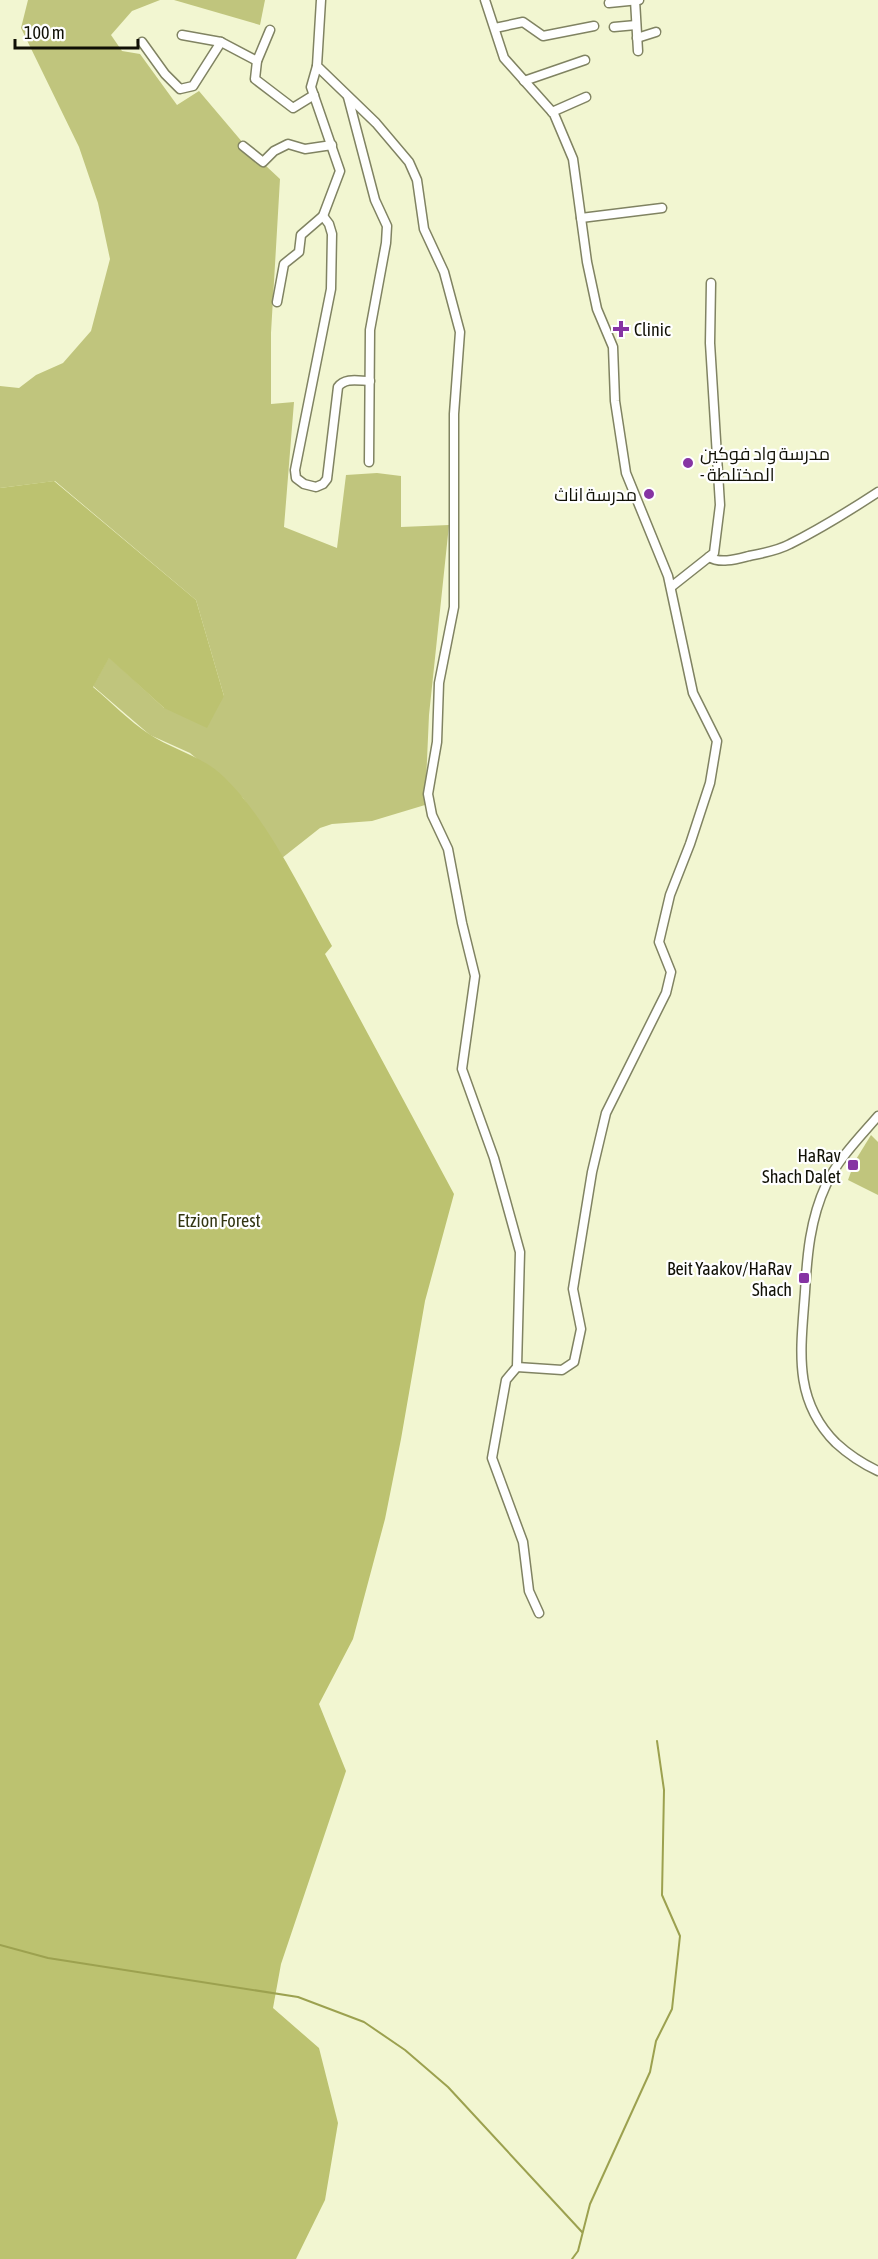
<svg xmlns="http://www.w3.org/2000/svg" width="878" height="2259" font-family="'Asap Condensed',Cairo,sans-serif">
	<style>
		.green { fill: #c0c57d }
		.forest { fill: #bcc270 }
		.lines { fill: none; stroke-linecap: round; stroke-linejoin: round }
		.stream { stroke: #9ca14f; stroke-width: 2 }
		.minor-casing { stroke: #808362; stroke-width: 11 }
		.minor { stroke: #fff; stroke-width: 8 }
		.poi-dot { fill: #8634a3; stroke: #fff; stroke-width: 2 }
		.labels { text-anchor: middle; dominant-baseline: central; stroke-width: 4.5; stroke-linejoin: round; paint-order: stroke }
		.poi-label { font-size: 18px; fill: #101005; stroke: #fff; text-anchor: end }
		.park-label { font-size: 18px; fill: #333612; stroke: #fff }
	</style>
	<rect width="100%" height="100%" fill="#f2f6d1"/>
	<g class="green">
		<polygon points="28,0 160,0 132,11 111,35 122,51 140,54 177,105 199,91 249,150 280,179 271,333 271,404 294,402 284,527 337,548 346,475 377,473 401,476 401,527 449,525 429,715 425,805 372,821 332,824 320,828 282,858 243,798 190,753 150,735 93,686 109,657 164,708 224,696 196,600 55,481 0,488 0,386 19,388 36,375 63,363 91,331 110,259 98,203 79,147 21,28"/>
		<polygon points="174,0 265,0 260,25"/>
		<polygon points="871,1135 878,1142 878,1195 848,1180 855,1161"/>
	</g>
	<path class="forest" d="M54,481l142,119 28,96 -17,32 -43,-20 -55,-50 -16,29c18,15 36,34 56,47 24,16 54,22 75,43 43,41 79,117 108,169l-7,8 129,240 -29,107 -24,138 -16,80 -32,120 -34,65 27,67 -65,193 -8,44 46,40 19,75 -13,77 -29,59h-296v-1771z"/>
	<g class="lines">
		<g class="stream">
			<polyline points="0,1945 48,1958 298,1997 364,2022 405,2050 448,2087 582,2232"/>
			<polyline points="572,2259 578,2251 590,2204 650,2072 656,2041 672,2009 680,1936 662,1895 664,1790 657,1741"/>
		</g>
		<defs>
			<g id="minor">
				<polyline points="321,0 317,66 376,123 409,162 417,180 424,229 444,272 460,332 454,414 454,607 439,683 437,742 428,794 432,815 448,849 462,923 475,976 462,1069 494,1158 520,1252 517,1367 506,1380 492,1458 523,1542 529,1591 539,1613"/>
				<polyline points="485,0 504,58 554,114 573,159 587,262 597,309 613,347 615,401 626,473 668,576 693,693 717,741 710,783 690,844 670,895 659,942 671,972 666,993 606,1113 592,1172 573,1289 581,1329 574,1362 562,1370 517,1367"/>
				<polyline points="635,0 638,51"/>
				<polyline points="609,3 639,0"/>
				<polyline points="614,27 636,25"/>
				<polyline points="495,28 523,22 543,36 594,26"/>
				<polyline points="270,30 257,61 255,79 293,108 314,95"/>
				<polyline points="182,35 221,42 257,61"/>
				<polyline points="637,38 656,32"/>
				<polyline points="142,42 165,74 180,89 193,86 221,42"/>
				<polyline points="524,81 585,60"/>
				<polyline points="348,97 375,200 387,226 386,243 370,330 369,462"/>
				<polyline points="552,112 586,97"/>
				<polyline points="243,146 263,162 274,151 288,144 305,149 332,145"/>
				<path d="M323,216l6,8 3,10 -1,55 -36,181 1,8 8,6 12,3 7,-3 4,-5 11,-92c7,-10 21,-6 32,-6"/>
				<polyline points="581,218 662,208"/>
				<polyline points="277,302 284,264 299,252 301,235 323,216 340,171 311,87 317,66"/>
				<path d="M709,557c11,7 28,2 40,-1 14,-3 28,-5 41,-12 30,-15 59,-33 88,-52"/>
				<polyline points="671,587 714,553 720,505 710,343 711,283"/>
				<path d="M878,1116c-19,22 -40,43 -52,69 -16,34 -19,71 -21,107 -4,57 -13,107 31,151 12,11 27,21 42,28"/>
			</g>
		</defs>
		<use href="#minor" class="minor-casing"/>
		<use href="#minor" class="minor"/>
	</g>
	<g class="poi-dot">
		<path d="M618 320h6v6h6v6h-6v6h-6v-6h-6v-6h6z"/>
		<circle cx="688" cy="463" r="6"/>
		<circle cx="649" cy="494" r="6"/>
		<rect x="847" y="1159" width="12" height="12" rx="3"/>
		<rect x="798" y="1272" width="12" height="12" rx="3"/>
	</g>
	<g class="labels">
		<g class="poi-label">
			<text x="634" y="329" text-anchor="start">Clinic</text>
			<text x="700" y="453" text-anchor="start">مدرسة واد فوكين<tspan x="700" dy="21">- المختلطة</tspan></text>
			<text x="637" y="494">مدرسة اناث</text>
			<text x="841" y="1155">HaRav<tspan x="841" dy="21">Shach Dalet</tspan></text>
			<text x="792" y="1268">Beit Yaakov/HaRav<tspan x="792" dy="21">Shach</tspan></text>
		</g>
		<g class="park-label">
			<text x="219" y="1220">Etzion Forest</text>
		</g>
	</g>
	<path d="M15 39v9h123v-9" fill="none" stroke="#101005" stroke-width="3"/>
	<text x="24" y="39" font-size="18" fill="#101005" stroke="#ffffff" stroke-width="4.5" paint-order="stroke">100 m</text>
</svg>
